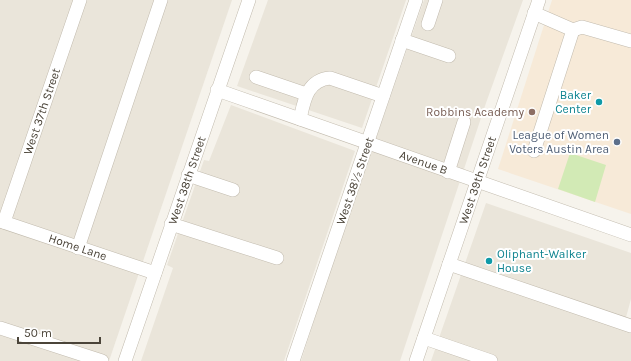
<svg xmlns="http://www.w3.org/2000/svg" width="631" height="361" font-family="Karla,sans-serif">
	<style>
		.residential { fill: #eae5da }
		.commercial { fill: #f7ead8 }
		.green { fill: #d2eab5 }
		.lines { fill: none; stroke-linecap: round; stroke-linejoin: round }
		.minor-casing { stroke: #c2bbae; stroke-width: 14 }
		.minor { stroke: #fff; stroke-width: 13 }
		.culture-dot { fill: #0f9aa8; stroke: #fff; stroke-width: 1.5 }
		.education-dot { fill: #8d6e63; stroke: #fff; stroke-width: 1.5 }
		.service-dot { fill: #5c6f8a; stroke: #fff; stroke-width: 1.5 }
		.labels { text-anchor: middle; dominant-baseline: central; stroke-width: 4; stroke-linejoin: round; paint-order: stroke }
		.culture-label { font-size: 12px; fill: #0d838f; stroke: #fff; text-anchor: end }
		.street-label { font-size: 12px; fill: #4b4439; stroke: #fff }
		.education-label { font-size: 12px; fill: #785e54; stroke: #fff; text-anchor: end }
		.service-label { font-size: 12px; fill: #4e5e75; stroke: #fff; text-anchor: end }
	</style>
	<rect width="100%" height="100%" fill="#f6f3ec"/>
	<g class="residential">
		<polygon points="0,0 232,0 109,361 0,361"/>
		<polygon points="268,0 406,0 362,128 237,86"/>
		<polygon points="424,0 523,0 486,103 400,361 301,361 330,271"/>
		<polygon points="231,105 355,151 284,361 141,361 173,268 167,265 204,160 209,161"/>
		<polygon points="486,203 631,253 631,299 625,321 631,329 631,361 431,361"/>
	</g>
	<polygon class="commercial" points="552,0 631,0 631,214 498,169"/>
	<polygon class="green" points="570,153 606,165 595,202 558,189"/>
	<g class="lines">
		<defs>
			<g id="minor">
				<polyline points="534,13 573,30 582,27 631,41"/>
				<polyline points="428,24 436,0"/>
				<polyline points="402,40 449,56"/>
				<polyline points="256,77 306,94"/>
				<path id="s1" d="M217,90l414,145"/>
				<path d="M300,119c4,-18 7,-39 30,-41l53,18"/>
				<polyline points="534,151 573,30"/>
				<polyline points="448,172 464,122"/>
				<polyline points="188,175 233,190"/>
				<path id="s2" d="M0,221l155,52"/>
				<path id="s3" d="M4,222l76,-222"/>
				<polyline points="171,224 277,258"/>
				<polyline points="78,248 161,0"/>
				<polyline points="449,264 631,326"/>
				<polyline points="0,328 102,361"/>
				<polyline points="424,338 491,361"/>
				<path id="s4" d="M125,361l124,-361"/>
				<polyline points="293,361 416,0"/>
				<path id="s5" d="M416,361l123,-361"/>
			</g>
		</defs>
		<use href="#minor" class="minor-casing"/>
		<use href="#minor" class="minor"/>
	</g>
	<g class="culture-dot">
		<circle cx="599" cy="102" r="4"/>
		<circle cx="489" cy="261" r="4"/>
	</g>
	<circle class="education-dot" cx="532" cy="112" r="4"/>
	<circle class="service-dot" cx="617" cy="142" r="4"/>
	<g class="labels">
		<g class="culture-label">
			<text x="591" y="95">Baker<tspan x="591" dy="14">Center</tspan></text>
			<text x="497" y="254" text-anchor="start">Oliphant-Walker<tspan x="497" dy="14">House</tspan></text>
		</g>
		<g class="street-label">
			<text stroke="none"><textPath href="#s3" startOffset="117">West 37th Street</textPath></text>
			<text stroke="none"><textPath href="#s1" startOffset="219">Avenue B</textPath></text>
			<text stroke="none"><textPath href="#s4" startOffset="191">West 38th Street</textPath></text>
			<text transform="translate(355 181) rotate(-71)">West 38½ Street</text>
			<text stroke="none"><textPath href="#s5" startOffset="191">West 39th Street</textPath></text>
			<text stroke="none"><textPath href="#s2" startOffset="82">Home Lane</textPath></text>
		</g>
		<g class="education-label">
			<text x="524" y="112">Robbins Academy</text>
		</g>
		<g class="service-label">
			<text x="609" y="135">League of Women<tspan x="609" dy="14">Voters Austin Area</tspan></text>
		</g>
	</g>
	<path d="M18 337v6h82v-6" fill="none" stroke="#4b4439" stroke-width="2"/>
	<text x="24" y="337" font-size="12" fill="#4b4439" stroke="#ffffff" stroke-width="3" paint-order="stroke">50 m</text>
</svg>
